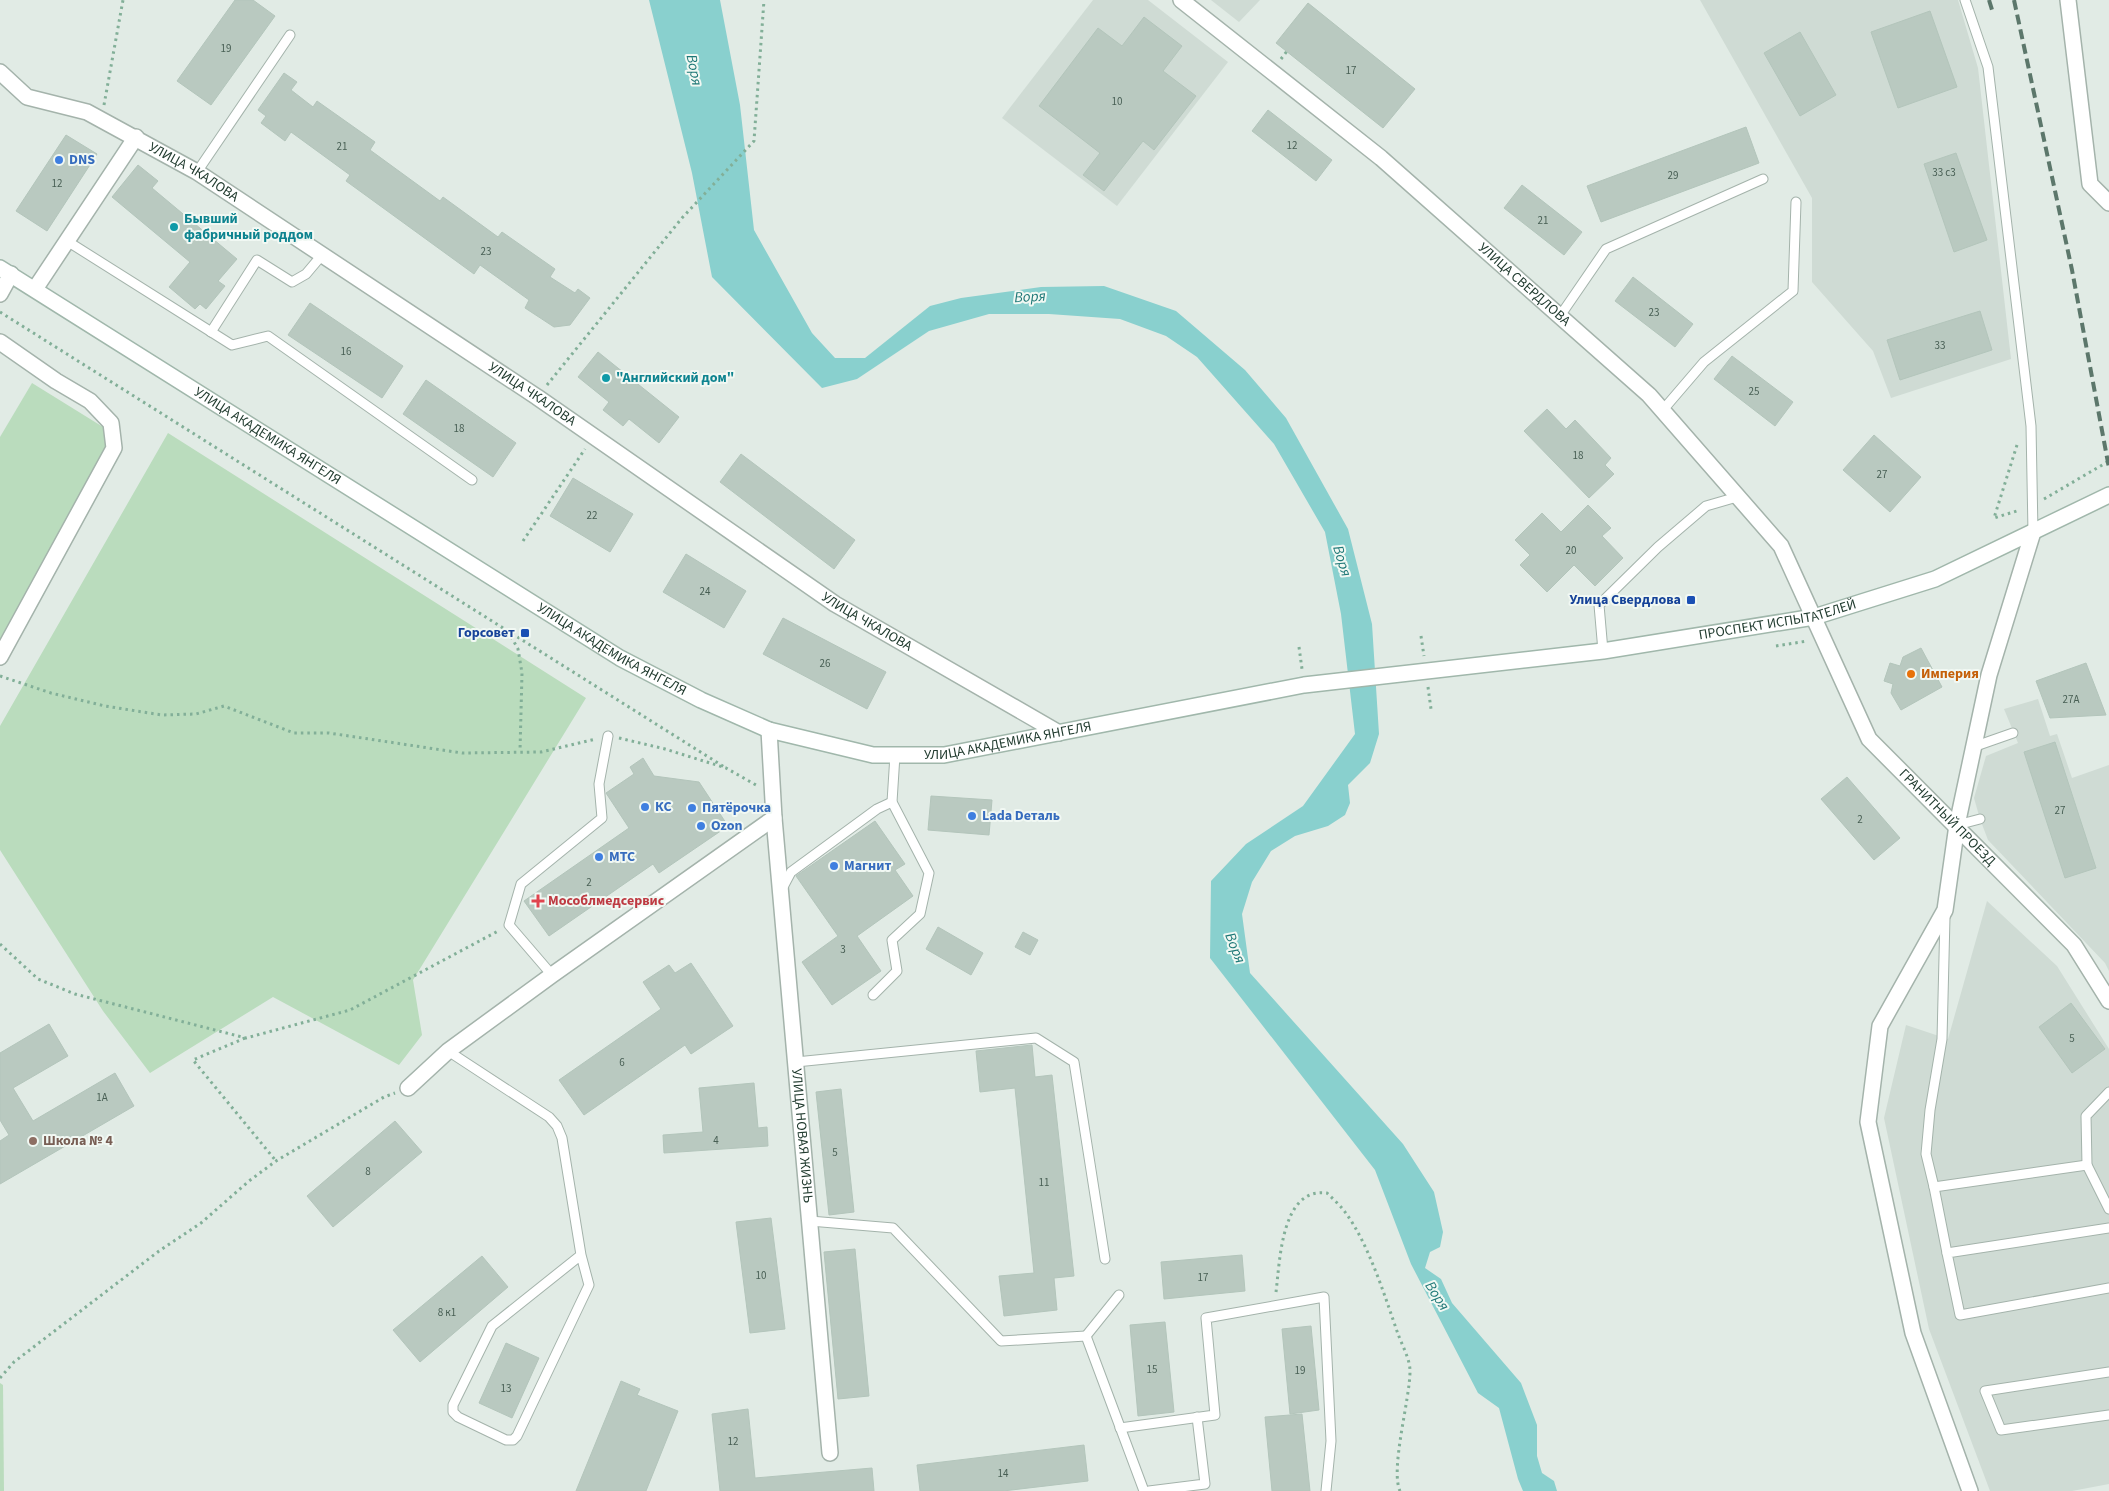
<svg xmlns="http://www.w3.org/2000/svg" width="2109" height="1491" font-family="'Source Sans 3',sans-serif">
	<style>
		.built { fill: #cfdbd4 }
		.green { fill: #badcbd }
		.water { fill: #89d0ce }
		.building { fill: #b9c9c0; stroke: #b3c5bb }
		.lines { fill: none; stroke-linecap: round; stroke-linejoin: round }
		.lane-casing { stroke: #a4b3ab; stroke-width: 11 }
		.street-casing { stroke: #a4b3ab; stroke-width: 18 }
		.secondary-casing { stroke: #a0b7ab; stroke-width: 18 }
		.path { stroke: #82af98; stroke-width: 3; stroke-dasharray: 2.5 4; stroke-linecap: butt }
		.lane { stroke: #fff; stroke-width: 9 }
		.street { stroke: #fff; stroke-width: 15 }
		.secondary { stroke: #fff; stroke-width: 15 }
		.rail { stroke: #5c776b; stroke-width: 4; stroke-dasharray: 10 5; stroke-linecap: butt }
		.shop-dot { fill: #3f7fe0; stroke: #f1f8f3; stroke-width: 2 }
		.culture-dot { fill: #0f9aa8; stroke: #f1f8f3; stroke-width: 2 }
		.transit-dot { fill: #1a4fb4; stroke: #f1f8f3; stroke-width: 2 }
		.food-dot { fill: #e8710a; stroke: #f1f8f3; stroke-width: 2 }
		.health-dot { fill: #e0444e; stroke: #f1f8f3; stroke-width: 2 }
		.education-dot { fill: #8d6e63; stroke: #f1f8f3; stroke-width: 2 }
		.labels { text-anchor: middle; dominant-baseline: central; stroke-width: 4; stroke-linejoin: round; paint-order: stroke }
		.number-label { font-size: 11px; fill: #485f54 }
		.shop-label { font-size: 14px; font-weight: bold; fill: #366cbe; stroke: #f1f8f3; text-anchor: start }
		.street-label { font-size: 14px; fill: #223c30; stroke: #f1f8f3 }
		.culture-label { font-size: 14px; font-weight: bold; fill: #0d838f; stroke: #f1f8f3; text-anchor: start }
		.transit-label { font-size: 14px; font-weight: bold; fill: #164399; stroke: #f1f8f3; text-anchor: end }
		.food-label { font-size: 14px; font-weight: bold; fill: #c56008; stroke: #f1f8f3; text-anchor: start }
		.health-label { font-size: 14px; font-weight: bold; fill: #be3a42; stroke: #f1f8f3; text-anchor: start }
		.education-label { font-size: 14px; font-weight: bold; fill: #785e54; stroke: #f1f8f3; text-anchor: start }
		.water-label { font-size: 15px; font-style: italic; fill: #1d7776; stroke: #f1f8f3 }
	</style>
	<rect width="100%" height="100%" fill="#e1ebe5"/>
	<g class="built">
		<polygon points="1093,0 1148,0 1228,62 1117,206 1002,118"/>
		<polygon points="1211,0 1260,0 1239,22"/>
		<polygon points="1700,0 1958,0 1978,68 2011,359 1891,398 1873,351 1812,282 1812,198"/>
		<polygon points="2038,699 2050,736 2057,734 2072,778 2109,765 2109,971 2105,963 1988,840 1980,819 1974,798 1986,756 2018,743 2004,709"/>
		<polygon points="1987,901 2057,966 2109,1049 2109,1484 2072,1491 1990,1491 1929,1329 1884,1118 1906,1025 1948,1039"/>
	</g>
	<g class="green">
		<polygon points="32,383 103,427 109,463 0,648 0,437"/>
		<polygon points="168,433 586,698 413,980 422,1035 399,1065 273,997 150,1073 103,1011 0,850 0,726"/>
		<polygon points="0,1383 3,1385 4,1491 0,1491"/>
	</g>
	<polygon class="water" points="649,0 720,0 740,105 754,230 812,333 835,358 865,358 930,306 961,298 1041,287 1104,286 1176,311 1245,370 1286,418 1348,529 1372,624 1379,734 1370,763 1348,785 1350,803 1345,815 1328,826 1295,836 1271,851 1252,882 1242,914 1250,973 1403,1144 1434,1192 1443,1232 1440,1247 1430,1252 1425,1268 1441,1279 1452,1303 1521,1383 1537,1425 1537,1456 1542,1473 1554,1481 1557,1491 1523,1491 1518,1479 1499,1408 1478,1393 1411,1264 1375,1170 1210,958 1211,881 1246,844 1303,806 1355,734 1341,614 1325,532 1274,444 1197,357 1166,336 1120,319 1049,314 989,314 929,331 857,379 822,388 712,277 692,173"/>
	<g class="building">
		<polygon points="235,0 253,0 275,16 211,105 177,81"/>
		<polygon points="1308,3 1415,89 1383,128 1276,43"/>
		<polygon points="1930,11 1957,87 1898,108 1871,32"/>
		<polygon points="1144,17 1182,46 1163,71 1196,96 1154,150 1143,141 1104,191 1083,175 1100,153 1039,106 1098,28 1122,46"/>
		<polygon points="1800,32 1836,95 1800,116 1764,53"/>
		<polygon points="284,73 297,82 291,90 313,107 317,101 375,142 370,150 440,201 443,197 498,237 502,232 555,269 550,277 575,293 578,289 590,298 570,325 554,327 525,308 529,300 480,265 474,274 346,181 350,175 291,132 285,141 261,123 266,116 258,110"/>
		<polygon points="1268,110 1332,160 1316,181 1252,131"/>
		<polygon points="1746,127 1759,163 1601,222 1587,186"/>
		<polygon points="66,135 97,154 47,231 16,211"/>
		<polygon points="1956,153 1987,240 1954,252 1924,164"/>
		<polygon points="138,165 158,181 152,188 237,259 218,281 225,286 206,309 200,304 195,309 169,287 190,262 112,197"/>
		<polygon points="1522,185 1582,232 1564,255 1504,208"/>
		<polygon points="1633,277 1693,324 1675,347 1615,301"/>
		<polygon points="310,303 403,366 382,398 288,335"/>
		<polygon points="1980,311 1992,350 1900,380 1887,340"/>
		<polygon points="598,352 679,417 659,443 629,419 623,426 603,410 609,402 578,377"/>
		<polygon points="1732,356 1793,402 1775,426 1714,379"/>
		<polygon points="426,380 516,443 493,477 403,414"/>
		<polygon points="1547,409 1566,429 1575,420 1611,458 1605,465 1614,474 1589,498 1524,431"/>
		<polygon points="1874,435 1921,477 1890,512 1843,470"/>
		<polygon points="741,454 855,540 834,569 720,482"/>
		<polygon points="573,478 633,514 610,552 550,516"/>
		<polygon points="1588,505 1611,528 1602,536 1623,558 1595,586 1574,565 1547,592 1520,565 1530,555 1515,540 1542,513 1561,532"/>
		<polygon points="686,554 746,591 724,628 663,592"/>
		<polygon points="783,618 886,672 867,709 763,654"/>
		<polygon points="1921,648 1942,687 1901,710 1891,693 1893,684 1884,681 1890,663 1900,666 1903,657"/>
		<polygon points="2086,663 2106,715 2050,718 2036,681"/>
		<polygon points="2055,742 2096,868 2065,878 2024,752"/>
		<polygon points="643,758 654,776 699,782 728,826 659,873 653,864 549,936 524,901 629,828 606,793 634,774 630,767"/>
		<polygon points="1847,777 1900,838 1874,860 1821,799"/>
		<polygon points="931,796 992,800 989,835 928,830"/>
		<polygon points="875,821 905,864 895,870 913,896 857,936 881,971 832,1005 802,962 838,936 796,876"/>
		<polygon points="938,927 983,953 971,975 926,949"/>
		<polygon points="1023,932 1038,940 1030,955 1015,947"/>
		<polygon points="691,963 733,1026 691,1054 685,1045 584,1115 559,1080 661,1009 643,982 669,965 675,973"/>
		<polygon points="2071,1003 2105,1049 2072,1073 2039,1027"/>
		<polygon points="49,1024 68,1056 13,1088 33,1121 115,1073 134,1106 0,1184 0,1141 9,1135 0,1120 0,1053"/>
		<polygon points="1032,1045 1035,1077 1052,1075 1074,1276 1054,1278 1057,1310 1004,1316 999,1276 1034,1273 1015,1088 980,1092 976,1051"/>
		<polygon points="754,1083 758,1128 767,1127 768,1146 664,1153 663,1135 703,1132 699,1088"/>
		<polygon points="841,1089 854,1212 829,1215 816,1092"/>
		<polygon points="395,1121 422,1152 333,1227 307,1196"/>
		<polygon points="771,1218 785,1329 750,1333 736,1222"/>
		<polygon points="855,1249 869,1396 838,1399 824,1252"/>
		<polygon points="1242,1255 1245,1291 1164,1299 1161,1262"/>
		<polygon points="482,1256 508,1287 420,1362 393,1330"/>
		<polygon points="1165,1322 1174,1412 1138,1416 1130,1325"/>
		<polygon points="1311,1326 1319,1410 1290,1414 1282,1329"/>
		<polygon points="506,1343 539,1358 512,1418 479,1403"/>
		<polygon points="621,1381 640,1389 637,1395 678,1411 646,1491 576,1491"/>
		<polygon points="748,1409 755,1478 872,1468 874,1491 720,1491 712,1414"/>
		<polygon points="1302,1414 1310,1491 1272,1491 1265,1417"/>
		<polygon points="1084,1445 1088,1481 1003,1491 920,1491 917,1465"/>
	</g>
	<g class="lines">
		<defs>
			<g id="lane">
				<polyline points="1965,0 1988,67 2031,426 2033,532"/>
				<polyline points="197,172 290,35"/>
				<polyline points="67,241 232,345 268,336 472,480"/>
				<polyline points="1560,316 1606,249 1763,179"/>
				<polyline points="211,332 257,260 292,282 306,274 322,255"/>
				<polyline points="1662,411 1704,362 1793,291 1796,202"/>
				<polyline points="1603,651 1599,605 1658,547 1706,506 1737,497"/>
				<polyline points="1973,747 2013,733"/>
				<polyline points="1957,825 1980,819"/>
				<polyline points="782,889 791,872 877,809 892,802"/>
				<polyline points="1945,917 1942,1039 1930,1110 1926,1154 1934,1187 2087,1165"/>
				<polyline points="552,975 509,925 521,884 602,818 599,784 608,736"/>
				<polyline points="873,995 897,971 892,940 920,914 929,873 892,802 895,755"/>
				<polyline points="448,1051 549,1117 557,1126 562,1138 581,1255 589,1285 517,1436 513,1440 506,1440 458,1417 453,1412 453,1405 492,1326 581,1255"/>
				<polyline points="796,1062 1036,1038 1074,1062 1105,1259"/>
				<polyline points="2109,1092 2086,1116 2087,1165 2109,1209"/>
				<polyline points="1934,1187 1947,1253"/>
				<polyline points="810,1221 893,1228 1001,1341 1086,1336 1144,1491"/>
				<polyline points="2109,1228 1947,1253 1960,1315 2109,1288"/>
				<polyline points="1086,1336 1119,1295"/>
				<polyline points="2109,1372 1985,1391 2001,1430 2109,1415"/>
				<polyline points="1120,1428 1215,1415 1206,1318 1324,1297 1331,1441 1326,1491"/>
				<polyline points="1149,1491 1205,1484 1197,1417"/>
			</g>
			<g id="street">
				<path id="s1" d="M1181,0l200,158 268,237 132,151 88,193 205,206 35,56"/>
				<polyline points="2068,0 2090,184 2109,203"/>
				<path id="s2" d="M0,72l27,25 60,15 110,60 340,225 298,207 224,129"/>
				<polyline points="35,289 136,137"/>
				<polyline points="0,294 11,274"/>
				<polyline points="0,342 56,381 90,401 111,423 114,448 0,657"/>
				<path id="s3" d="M774,818l56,635"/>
				<polyline points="408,1088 448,1051 552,975 774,818 769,730"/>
				<polyline points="1970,1491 1913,1333 1868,1122 1880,1026 1945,910 1957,825 1989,675 2033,532"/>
			</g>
			<g id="secondary">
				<path id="s4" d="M0,268l620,390 81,42 68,30 104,25h71l360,-70 299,-34 211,-34 121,-38 174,-84"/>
			</g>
		</defs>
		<use href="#lane" class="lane-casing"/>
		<use href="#street" class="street-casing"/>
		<use href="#secondary" class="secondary-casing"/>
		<g class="path">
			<polyline points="1281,59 1287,51"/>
			<polyline points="104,105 123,0"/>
			<polyline points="0,312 726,768"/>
			<polyline points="547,385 682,218 754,141 764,0"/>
			<polyline points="2017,445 1994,518 2020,510"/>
			<polyline points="2044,499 2109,461"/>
			<polyline points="523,541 585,449"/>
			<polyline points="508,631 518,649 522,673 520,751"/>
			<polyline points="1421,636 1424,656"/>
			<polyline points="1776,646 1807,641"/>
			<polyline points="1299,647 1302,669"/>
			<polyline points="0,676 51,693 105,706 162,715 196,714 224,706 294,733 329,733 462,753 541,752 596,739"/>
			<polyline points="1428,687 1431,709"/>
			<polyline points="619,738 665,749 726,768 756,785"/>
			<polyline points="0,944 38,979 75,994 246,1038 350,1010 500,930"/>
			<polyline points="245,1038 193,1060 276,1161"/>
			<path d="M1276,1292c4,-31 5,-105 51,-99 6,6 13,12 18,19 24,32 40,85 53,122 4,11 12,25 12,37 0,28 -20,98 -10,120"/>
			<polyline points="0,1378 14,1362 159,1251 201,1223 249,1181 276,1161 384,1097 395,1093"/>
		</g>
		<use href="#lane" class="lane"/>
		<use href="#street" class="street"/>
		<use href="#secondary" class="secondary"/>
		<g class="rail">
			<polyline points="1989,0 1993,13"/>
			<polyline points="2014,0 2072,270 2109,468"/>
		</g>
	</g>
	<g class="shop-dot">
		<circle cx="59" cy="160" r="5"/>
		<circle cx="645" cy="807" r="5"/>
		<circle cx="692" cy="808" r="5"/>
		<circle cx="972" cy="816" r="5"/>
		<circle cx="701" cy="826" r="5"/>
		<circle cx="599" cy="857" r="5"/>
		<circle cx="834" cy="866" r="5"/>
	</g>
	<g class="culture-dot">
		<circle cx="174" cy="227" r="5"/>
		<circle cx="606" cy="378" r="5"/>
	</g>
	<g class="transit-dot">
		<rect x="1686" y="595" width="10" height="10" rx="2.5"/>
		<rect x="520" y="628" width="10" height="10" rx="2.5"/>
	</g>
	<circle class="food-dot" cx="1911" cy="674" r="5"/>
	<path class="health-dot" d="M535.5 893.5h5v5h5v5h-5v5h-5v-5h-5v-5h5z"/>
	<circle class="education-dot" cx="33" cy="1141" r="5"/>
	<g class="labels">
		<g class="number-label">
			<text x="226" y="48">19</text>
			<text x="1351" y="70">17</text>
			<text x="1117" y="101">10</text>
			<text x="1292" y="145">12</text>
			<text x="342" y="146">21</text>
			<text x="1944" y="172">33 с3</text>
			<text x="1673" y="175">29</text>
			<text x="57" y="183">12</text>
			<text x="1543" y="220">21</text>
			<text x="486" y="251">23</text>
			<text x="1654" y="312">23</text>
			<text x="1940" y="345">33</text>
			<text x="346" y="351">16</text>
			<text x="1754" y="391">25</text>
			<text x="459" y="428">18</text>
			<text x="1578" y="455">18</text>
			<text x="1882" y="474">27</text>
			<text x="592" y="515">22</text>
			<text x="1571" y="550">20</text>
			<text x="705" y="591">24</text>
			<text x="825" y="663">26</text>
			<text x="2071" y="699">27А</text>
			<text x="2060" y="810">27</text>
			<text x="1860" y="819">2</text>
			<text x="589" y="882">2</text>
			<text x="843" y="949">3</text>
			<text x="2072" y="1038">5</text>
			<text x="622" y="1062">6</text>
			<text x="102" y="1097">1А</text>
			<text x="716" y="1140">4</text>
			<text x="835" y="1152">5</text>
			<text x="368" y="1171">8</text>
			<text x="1044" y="1182">11</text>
			<text x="761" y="1275">10</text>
			<text x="1203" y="1277">17</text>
			<text x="447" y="1312">8 к1</text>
			<text x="1152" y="1369">15</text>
			<text x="1300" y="1370">19</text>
			<text x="506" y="1388">13</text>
			<text x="733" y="1441">12</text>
			<text x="1003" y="1473">14</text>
		</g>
		<g class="shop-label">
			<text x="69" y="160">DNS</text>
			<text x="655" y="807">КС</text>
			<text x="702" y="808">Пятёрочка</text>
			<text x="982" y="816">Lada Dеталь</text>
			<text x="711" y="826">Ozon</text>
			<text x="609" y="857">МТС</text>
			<text x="844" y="866">Магнит</text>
		</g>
		<g class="street-label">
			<text stroke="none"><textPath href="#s2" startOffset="221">УЛИЦА ЧКАЛОВА</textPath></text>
			<text stroke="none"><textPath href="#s1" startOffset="446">УЛИЦА СВЕРДЛОВА</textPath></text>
			<text stroke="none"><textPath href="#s2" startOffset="626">УЛИЦА ЧКАЛОВА</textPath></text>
			<text stroke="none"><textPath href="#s4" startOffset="316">УЛИЦА АКАДЕМИКА ЯНГЕЛЯ</textPath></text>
			<text stroke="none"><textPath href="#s4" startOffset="1921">ПРОСПЕКТ ИСПЫТАТЕЛЕЙ</textPath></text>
			<text stroke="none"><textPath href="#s2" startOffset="1031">УЛИЦА ЧКАЛОВА</textPath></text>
			<text stroke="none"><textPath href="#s4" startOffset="721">УЛИЦА АКАДЕМИКА ЯНГЕЛЯ</textPath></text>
			<text stroke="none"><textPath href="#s4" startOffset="1141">УЛИЦА АКАДЕМИКА ЯНГЕЛЯ</textPath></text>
			<text stroke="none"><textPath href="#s1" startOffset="1136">ГРАНИТНЫЙ ПРОЕЗД</textPath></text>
			<text stroke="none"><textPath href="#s3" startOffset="319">УЛИЦА НОВАЯ ЖИЗНЬ</textPath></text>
		</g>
		<g class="culture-label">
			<text x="184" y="219">Бывший<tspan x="184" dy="16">фабричный роддом</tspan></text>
			<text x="616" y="378">"Английский дом"</text>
		</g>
		<g class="transit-label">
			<text x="1681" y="600">Улица Свердлова</text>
			<text x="515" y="633">Горсовет</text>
		</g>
		<g class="food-label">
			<text x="1921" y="674">Империя</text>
		</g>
		<g class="health-label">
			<text x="548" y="901">Мособлмедсервис</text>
		</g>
		<g class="education-label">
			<text x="43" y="1141">Школа № 4</text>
		</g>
		<g class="water-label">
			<text transform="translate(694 70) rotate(79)">Воря</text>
			<text transform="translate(1030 297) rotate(-3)">Воря</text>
			<text transform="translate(1342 561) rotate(73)">Воря</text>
			<text transform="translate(1235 948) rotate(68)">Воря</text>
			<text transform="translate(1437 1296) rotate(57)">Воря</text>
		</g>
	</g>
</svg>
